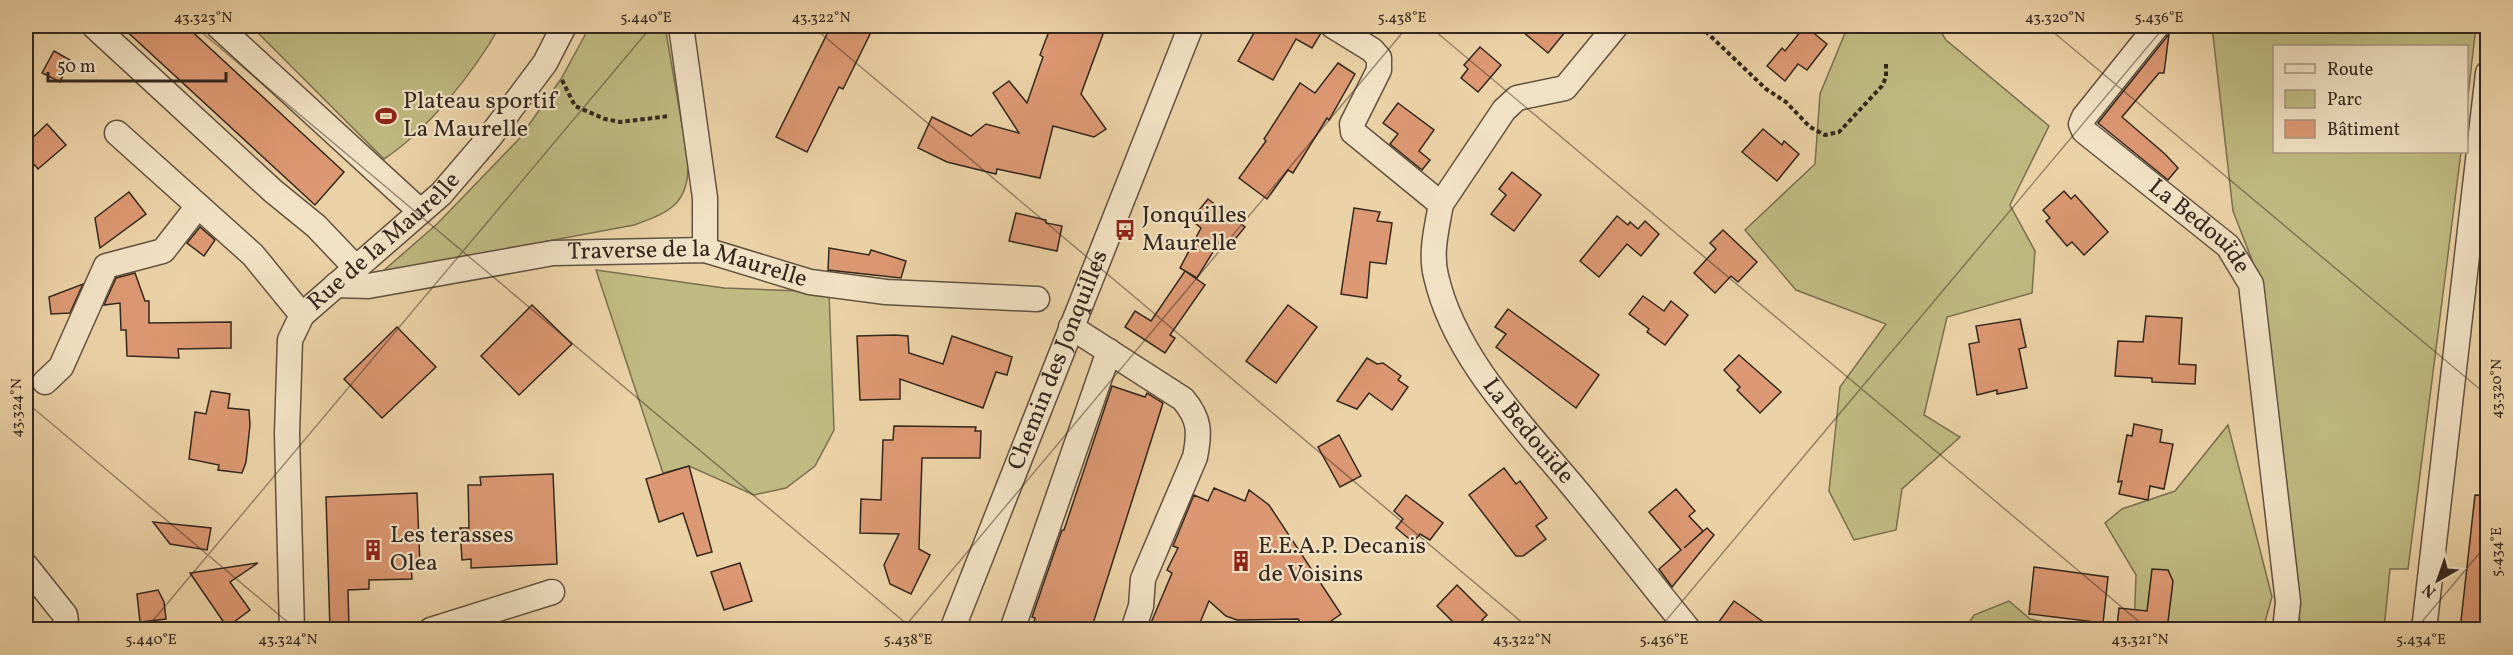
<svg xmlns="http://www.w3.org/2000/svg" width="2513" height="655" font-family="Vollkorn,serif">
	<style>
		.green { fill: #bfba81; stroke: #7a7050; stroke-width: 1.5 }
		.building { fill: #dc9872; stroke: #34271e; stroke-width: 1.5 }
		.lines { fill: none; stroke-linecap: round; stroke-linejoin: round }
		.minor-casing { stroke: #625240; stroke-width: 27 }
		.path { stroke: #34271e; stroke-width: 4; stroke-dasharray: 4.5 3; stroke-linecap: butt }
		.minor { stroke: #f2e2c5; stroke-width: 24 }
		.ticks { fill: none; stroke: #34271e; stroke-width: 1.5; stroke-opacity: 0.45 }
		.labels { text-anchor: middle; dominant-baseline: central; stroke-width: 4.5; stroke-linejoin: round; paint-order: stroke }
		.poi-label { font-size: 24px; fill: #34271e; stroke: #f2e2c5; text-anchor: start }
		.street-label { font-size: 24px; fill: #34271e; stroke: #f2e2c5 }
		.neatline { fill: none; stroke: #34271e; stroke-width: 2 }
		.ticks-label { font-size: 15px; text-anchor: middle; fill: #34271e }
	</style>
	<rect width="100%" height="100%" fill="#ebd2a6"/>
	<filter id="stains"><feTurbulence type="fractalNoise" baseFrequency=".00333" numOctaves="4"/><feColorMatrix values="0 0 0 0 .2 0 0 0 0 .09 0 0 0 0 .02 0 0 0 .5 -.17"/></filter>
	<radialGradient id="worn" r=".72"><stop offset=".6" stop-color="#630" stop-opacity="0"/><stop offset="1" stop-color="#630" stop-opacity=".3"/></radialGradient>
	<g class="green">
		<path d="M251,26h249c-26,46 -72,104 -116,133z"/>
		<path d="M590,26h75l23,134c2,43 -17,52 -54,65l-252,47 55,-48 82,-85 42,-60z"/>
		<polygon points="1837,26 1937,26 1946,40 2049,126 2010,205 2035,251 2032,293 1947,317 1924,415 1960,437 1902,489 1896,530 1854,540 1829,491 1840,387 1886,324 1796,290 1745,230 1815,164 1820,94 1845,33"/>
		<polygon points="2212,26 2476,26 2467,105 2466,46 2274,46 2274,152 2461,152 2408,569 2390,569 2384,629 2301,629 2257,273 2233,211"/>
		<polygon points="596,270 724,288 829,292 834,430 815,466 786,488 754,495 689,466 663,473"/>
		<polygon points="2228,425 2272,597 2263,629 2134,629 2136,575 2105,523 2122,509 2175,491"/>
		<polygon points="2009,601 2030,619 2065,626 2071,629 1965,629 1974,615"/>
	</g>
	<g class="building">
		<polygon points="121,26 186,26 344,172 315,205"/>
		<polygon points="831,26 874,26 843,89 839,87 807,152 776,137"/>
		<polygon points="1051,26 1106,26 1081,94 1106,129 1094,137 1053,126 1040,178 997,169 996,174 947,162 918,148 932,117 971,136 986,124 1019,133 993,93 1009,81 1027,103 1043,57 1040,55"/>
		<polygon points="1258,26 1319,26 1321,33 1312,48 1296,39 1273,80 1238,61"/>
		<polygon points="1516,26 1570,26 1548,53"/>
		<polygon points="1805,26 1827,44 1807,70 1798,64 1785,81 1767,66 1782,48 1785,51"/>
		<polygon points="2169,34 2164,73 2159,73 2122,117 2165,154 2178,168 2168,180 2098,123"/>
		<polygon points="1480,47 1501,65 1478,92 1461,78 1468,69 1464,65"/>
		<polygon points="54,51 70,60 60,82 42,73"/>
		<polygon points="1338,63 1355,74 1329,120 1327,118 1293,173 1288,170 1267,199 1239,178 1266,141 1264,139 1300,83 1315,93"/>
		<polygon points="1398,103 1434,130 1419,151 1430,160 1422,170 1390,144 1398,134 1383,123"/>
		<polygon points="47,124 66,145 38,169 26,155 26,144"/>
		<polygon points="1763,129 1782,145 1784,141 1799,154 1777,181 1742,152"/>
		<polygon points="1512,172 1541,195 1514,231 1491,214 1506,195 1499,189"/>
		<polygon points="2064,191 2071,199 2075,195 2108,232 2084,255 2072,242 2067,246 2046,221 2050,218 2043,210"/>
		<polygon points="129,192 146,214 100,248 95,218"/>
		<polygon points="1208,199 1245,227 1227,249 1219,242 1197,278 1180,268 1201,228 1191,220"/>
		<polygon points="1354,208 1380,212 1377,221 1392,223 1386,264 1370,262 1367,298 1341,294"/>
		<polygon points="1016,213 1046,220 1046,223 1062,226 1057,251 1009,241"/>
		<polygon points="1617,216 1628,225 1630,222 1638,229 1645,221 1659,234 1641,256 1627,244 1599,277 1580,261"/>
		<polygon points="200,227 215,240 204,256 187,243"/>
		<polygon points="1723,230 1757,262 1738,282 1731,276 1715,293 1694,273 1716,249 1710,243"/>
		<polygon points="829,248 869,255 871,250 906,261 901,278 828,270"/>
		<polygon points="1185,271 1205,285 1170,335 1175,338 1165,353 1125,327 1135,311 1151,321"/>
		<polygon points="135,273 145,301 149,301 149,323 231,322 231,348 178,349 179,358 127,356 126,330 121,330 120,303 104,305 116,278"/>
		<polygon points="83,284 70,313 51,314 49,297"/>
		<polygon points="1643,296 1664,311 1671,301 1688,315 1665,345 1647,332 1649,329 1629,314"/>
		<polygon points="532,305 572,344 519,395 481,356"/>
		<polygon points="1288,305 1317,327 1276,383 1246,361"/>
		<polygon points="1508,309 1599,375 1576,408 1496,347 1506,334 1495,327"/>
		<polygon points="2146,316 2182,318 2179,364 2196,365 2195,384 2152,382 2152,378 2115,376 2118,341 2143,342"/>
		<polygon points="2020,319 2026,347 2019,349 2027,388 1997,394 1997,390 1977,395 1969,344 1979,342 1976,326"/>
		<polygon points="397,327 436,367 382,418 344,379"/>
		<polygon points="895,335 908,336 909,353 943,364 952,336 1012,357 1007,375 996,372 983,408 900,379 900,399 860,400 857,336"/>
		<polygon points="1739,355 1781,392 1760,413 1737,390 1740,387 1724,370"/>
		<polygon points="1367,358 1377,364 1383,363 1401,376 1398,380 1408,387 1392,410 1369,393 1357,409 1337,401"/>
		<polygon points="1112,386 1145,397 1147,393 1163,403 1091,630 1032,630 1035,618 1032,617 1062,530 1064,530"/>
		<polygon points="211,391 230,394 228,408 249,410 250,425 246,462 242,473 218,470 219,465 189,459 195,412 206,414"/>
		<polygon points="2134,424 2162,430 2160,442 2173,444 2164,489 2150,486 2148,500 2119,494 2122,481 2118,482 2127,435 2132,436"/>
		<polygon points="894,426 976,427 975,431 981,431 980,458 922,458 919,549 930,555 911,594 890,584 884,565 899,534 860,533 861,499 881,500 883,440 893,440"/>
		<polygon points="1339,435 1361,476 1340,487 1318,447"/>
		<polygon points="689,466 712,552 697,556 683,513 659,522 646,479"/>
		<polygon points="1504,468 1516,484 1520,481 1547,518 1536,526 1546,539 1523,556 1516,556 1469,495"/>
		<polygon points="553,474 557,564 471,568 471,559 462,560 460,528 469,528 468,485 481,485 480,477"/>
		<polygon points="1214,488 1245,501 1249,490 1269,505 1341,614 1318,630 1305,630 1298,619 1237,620 1226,616 1209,601 1197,630 1148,630 1172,573 1167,570 1178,548 1173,546 1194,495 1208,501"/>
		<polygon points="1676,489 1695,511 1689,516 1703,531 1684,548 1707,528 1714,535 1672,587 1659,569 1681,550 1649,512"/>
		<polygon points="417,493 420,565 411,566 412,579 369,580 369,589 348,590 349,630 330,630 326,497"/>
		<polygon points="1406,495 1443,523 1430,540 1420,534 1413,542 1396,528 1403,519 1394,511"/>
		<polygon points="2475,495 2487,496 2487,630 2460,630"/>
		<polygon points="153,522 211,528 207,550 170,544"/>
		<polygon points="258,563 230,582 250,610 227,627 190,573"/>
		<polygon points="740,563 752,601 724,610 711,572"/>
		<polygon points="2034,567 2108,577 2103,623 2029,614"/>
		<polygon points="2152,569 2168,570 2173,581 2167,630 2117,626 2119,608 2147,611"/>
		<polygon points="1457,585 1487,615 1482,620 1491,630 1461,630 1437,606"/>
		<polygon points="158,590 164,602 166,619 140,622 137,594"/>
		<polygon points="1734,601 1747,610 1774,630 1713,630"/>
	</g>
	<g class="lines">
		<defs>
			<g id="minor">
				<polyline points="94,26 273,191 316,226 356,268"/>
				<polyline points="218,26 420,211"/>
				<polyline points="681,26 705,198 705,250"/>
				<polyline points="1333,26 1372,50 1379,58 1379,70 1352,124 1353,132 1441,204 1504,110 1517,98 1565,88 1616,26"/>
				<path id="s1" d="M2157,26l-73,91 -3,7 3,7 144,115 23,38 37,318 -3,28"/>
				<polyline points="117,133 253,255 302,315"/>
				<path id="s2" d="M1441,204c-4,23 -11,49 -5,72 18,80 84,147 135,208 40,48 78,97 118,146"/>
				<path id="s3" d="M336,285l32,1 185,-33 152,-3 105,32 76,10 151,7"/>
				<path d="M1071,327l112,72c17,20 17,33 12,58l-52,122 -2,27 -8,24"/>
				<polyline points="45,382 61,367 106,266 163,251 198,206"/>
				<polyline points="26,566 65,615 67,630"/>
				<path id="s4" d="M292,630l-5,-196 3,-94 12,-25 139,-121 48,-56 56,-75 19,-37"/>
				<polyline points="431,630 552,592"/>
				<path id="s5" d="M952,630l239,-604"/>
				<polyline points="1012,630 1109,351"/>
				<polyline points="2424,630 2488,73"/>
			</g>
		</defs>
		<use href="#minor" class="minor-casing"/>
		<g class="path">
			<polyline points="1700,26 1766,89 1786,102 1810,127 1825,135 1839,132 1882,86 1886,77 1886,61"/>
			<polyline points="562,80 575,106 605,119 620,122 670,116"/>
		</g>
		<use href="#minor" class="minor"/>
	</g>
	<path class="ticks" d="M194,26l720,604M812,26l719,604M1429,26l720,604M2046,26l442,370M26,402l271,228M145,630l507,-604M902,630l506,-604M1658,630l507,-604M2415,630l73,-87"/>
	<defs>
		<symbol id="stadium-bare" viewBox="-9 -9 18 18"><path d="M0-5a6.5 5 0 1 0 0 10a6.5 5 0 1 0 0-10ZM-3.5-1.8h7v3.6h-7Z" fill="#8f2418" stroke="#f2e2c5" stroke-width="2.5" paint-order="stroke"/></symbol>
		<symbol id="bus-bare" viewBox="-9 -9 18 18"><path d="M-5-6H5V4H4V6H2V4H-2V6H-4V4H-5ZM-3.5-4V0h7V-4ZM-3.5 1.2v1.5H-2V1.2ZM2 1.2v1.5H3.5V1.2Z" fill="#8f2418" stroke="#f2e2c5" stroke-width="2.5" paint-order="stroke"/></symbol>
		<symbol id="building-bare" viewBox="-9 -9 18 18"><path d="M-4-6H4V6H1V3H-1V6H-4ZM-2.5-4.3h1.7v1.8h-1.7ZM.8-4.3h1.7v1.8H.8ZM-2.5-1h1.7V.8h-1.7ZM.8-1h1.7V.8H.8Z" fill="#8f2418" stroke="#f2e2c5" stroke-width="2.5" paint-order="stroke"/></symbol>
	</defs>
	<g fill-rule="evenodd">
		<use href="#stadium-bare" x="371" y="101" width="30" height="30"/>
		<use href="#bus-bare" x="1110" y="215" width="30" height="30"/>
		<use href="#building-bare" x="358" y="535" width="30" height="30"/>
		<use href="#building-bare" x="1226" y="546" width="30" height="30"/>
	</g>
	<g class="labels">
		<g class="poi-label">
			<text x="403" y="102">Plateau sportif<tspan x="403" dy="28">La Maurelle</tspan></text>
			<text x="1142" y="216">Jonquilles<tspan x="1142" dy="28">Maurelle</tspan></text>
			<text x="390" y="536">Les terasses<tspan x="390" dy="28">Olea</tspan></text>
			<text x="1258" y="547">E.E.A.P. Decanis<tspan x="1258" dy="28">de Voisins</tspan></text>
		</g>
		<g class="street-label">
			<text stroke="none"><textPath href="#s1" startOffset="282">La Bedouïde</textPath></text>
			<text stroke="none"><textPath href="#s4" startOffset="428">Rue de la Maurelle</textPath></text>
			<text stroke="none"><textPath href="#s3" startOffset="356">Traverse de la Maurelle</textPath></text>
			<text stroke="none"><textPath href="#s5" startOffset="290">Chemin des Jonquilles</textPath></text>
			<text stroke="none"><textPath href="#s2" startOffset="255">La Bedouïde</textPath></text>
		</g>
	</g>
	<rect width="2513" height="655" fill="none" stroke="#ebd2a6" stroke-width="66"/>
	<rect x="2273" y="45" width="195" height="108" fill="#f2e2c5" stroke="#a69782" stroke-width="1.5"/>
	<rect x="2285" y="64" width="30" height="9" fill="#f2e2c5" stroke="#a69782" stroke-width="1.5"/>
	<text x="2327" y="75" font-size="18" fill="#34271e">Route</text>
	<rect x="2285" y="90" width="30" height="18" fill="#bfba81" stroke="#a69782" stroke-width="1.5"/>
	<text x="2327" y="105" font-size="18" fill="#34271e">Parc</text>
	<rect x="2285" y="120" width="30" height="18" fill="#dc9872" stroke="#a69782" stroke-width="1.5"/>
	<text x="2327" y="135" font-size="18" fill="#34271e">Bâtiment</text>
	<g transform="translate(2438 580) rotate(220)" stroke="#f2e2c5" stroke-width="4.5" paint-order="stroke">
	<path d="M0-4.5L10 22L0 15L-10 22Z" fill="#34271e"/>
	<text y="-9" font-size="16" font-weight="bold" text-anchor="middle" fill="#34271e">N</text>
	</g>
	<path d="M48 72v9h178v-9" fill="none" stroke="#34271e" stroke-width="3"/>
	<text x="57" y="72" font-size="18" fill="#34271e" stroke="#f2e2c5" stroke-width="4.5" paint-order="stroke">50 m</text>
	<rect x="33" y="33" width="2447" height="589" class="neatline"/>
	<g class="ticks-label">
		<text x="203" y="22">43.323°N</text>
		<text x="646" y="22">5.440°E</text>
		<text x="821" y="22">43.322°N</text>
		<text x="1402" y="22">5.438°E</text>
		<text x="2055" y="22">43.320°N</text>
		<text x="2159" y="22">5.436°E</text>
		<text transform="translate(2496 389) rotate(-90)" y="5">43.320°N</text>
		<text transform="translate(16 408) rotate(-90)" y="5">43.324°N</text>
		<text transform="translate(2496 552) rotate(-90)" y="5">5.434°E</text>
		<text x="151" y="644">5.440°E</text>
		<text x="288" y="644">43.324°N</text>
		<text x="908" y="644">5.438°E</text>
		<text x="1522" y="644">43.322°N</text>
		<text x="1664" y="644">5.436°E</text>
		<text x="2140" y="644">43.321°N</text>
		<text x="2421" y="644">5.434°E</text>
	</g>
	<rect width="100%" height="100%" filter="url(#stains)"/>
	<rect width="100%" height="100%" fill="url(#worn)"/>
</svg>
